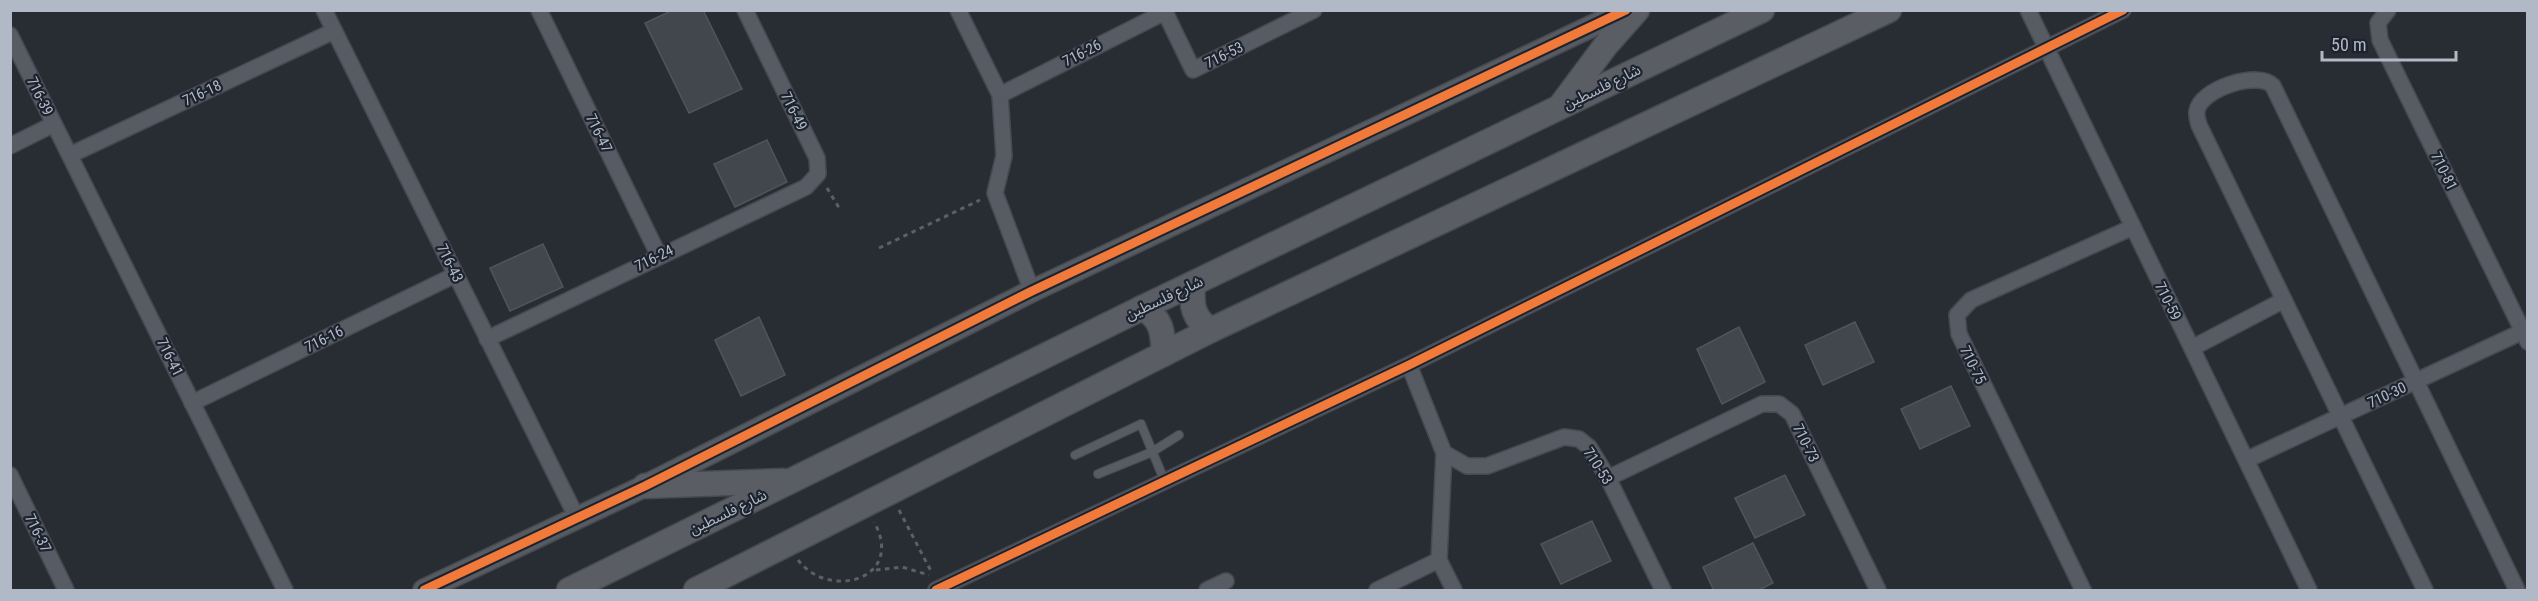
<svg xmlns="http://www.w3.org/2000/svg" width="2538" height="601" font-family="'Roboto Condensed','Noto Sans Arabic',sans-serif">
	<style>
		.building { fill: #42464d; stroke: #50555c; stroke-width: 1.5 }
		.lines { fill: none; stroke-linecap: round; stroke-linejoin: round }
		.lane-casing { stroke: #46494f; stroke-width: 10 }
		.street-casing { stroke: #46494f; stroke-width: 18 }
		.secondary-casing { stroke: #46494f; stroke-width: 24 }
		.primary-casing { stroke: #454a51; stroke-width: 27 }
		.path { stroke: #5b6066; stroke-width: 3; stroke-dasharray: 4.5 4.5; stroke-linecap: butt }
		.lane { stroke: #575b63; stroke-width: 8 }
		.street { stroke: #575b63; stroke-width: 15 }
		.secondary { stroke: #565a61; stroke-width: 21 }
		.primary { stroke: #5a5e64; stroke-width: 24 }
		.cycleway-casing { stroke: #1c232e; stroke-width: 13 }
		.cycleway { stroke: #f17a3a; stroke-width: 9 }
		.labels { text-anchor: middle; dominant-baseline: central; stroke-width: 4.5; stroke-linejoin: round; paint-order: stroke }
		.street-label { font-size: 15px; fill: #b1b9c6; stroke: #1c232e }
	</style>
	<rect width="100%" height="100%" fill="#282d34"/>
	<g class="building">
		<polygon points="673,10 703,10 742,89 689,113 645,23"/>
		<polygon points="767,140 787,182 735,207 714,164"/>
		<polygon points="543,244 563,287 510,311 490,268"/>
		<polygon points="759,317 785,375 741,396 715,340"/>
		<polygon points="1855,322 1874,362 1823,385 1805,345"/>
		<polygon points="1739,327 1765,382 1722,404 1697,349"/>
		<polygon points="1951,386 1970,426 1920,449 1901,409"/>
		<polygon points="1785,475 1805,515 1755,538 1735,498"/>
		<polygon points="1592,521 1611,561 1561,584 1541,544"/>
		<polygon points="1753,543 1773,583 1757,591 1714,591 1703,567"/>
	</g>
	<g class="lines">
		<defs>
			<g id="lane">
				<polyline points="1075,455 1141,424 1165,482"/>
				<polyline points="1098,474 1152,452 1179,435"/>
			</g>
			<g id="street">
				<polyline points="324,10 576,516"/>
				<polyline points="539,10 659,256"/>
				<polyline points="958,10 1000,95 1004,156 995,193 1032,291"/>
				<polyline points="1164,10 1193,70 1314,10"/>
				<polyline points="2028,10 2309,590"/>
				<polyline points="2388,10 2378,23 2380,40 2528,342"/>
				<polyline points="10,35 285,590"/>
				<polyline points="1000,95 1165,12"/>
				<polyline points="10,146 54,124"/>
				<polyline points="70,155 334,31"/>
				<polyline points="487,339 806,187 818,174 817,158 745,10"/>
				<polyline points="2192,348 2284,300"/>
				<polyline points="1409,365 1444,453 1439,560"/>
				<polyline points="192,403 455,275"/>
				<polyline points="1444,453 1467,466 1487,466 1564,437 1579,439 1589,447 1608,478 1663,590"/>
				<polyline points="2246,460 2528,329"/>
				<polyline points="10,475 66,590"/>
				<polyline points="1608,478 1762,404 1779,404 1792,414 1878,590"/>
				<polyline points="936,590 1409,365 2123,10"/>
				<polyline points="1207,590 1226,581"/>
				<polyline points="1377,590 1439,560 1454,590"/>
				<polyline points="2083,590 1959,334 1957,315 1971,300 2133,227"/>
				<path d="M2425,590l-226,-465c-1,-4 -3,-10 -2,-14 3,-22 61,-41 76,-25l244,504"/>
			</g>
			<polyline id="secondary" points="424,590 645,486 1032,291 1626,10"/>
			<g id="primary">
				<polyline points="1562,104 1606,45 1637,10"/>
				<path d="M1193,285c-2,20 0,34 18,45"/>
				<path d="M1142,308c20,10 21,25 22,46"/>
				<polyline points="645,486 783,481"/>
				<polyline points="569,590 1142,308 1762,10"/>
				<polyline points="696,590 1211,330 1889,10"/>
			</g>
		</defs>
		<use href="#lane" class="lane-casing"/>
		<use href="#street" class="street-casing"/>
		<use href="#secondary" class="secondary-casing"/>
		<use href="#primary" class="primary-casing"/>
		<g class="path">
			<polyline points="827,188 841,211"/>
			<polyline points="879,248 980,200"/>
			<polyline points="899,510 932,573"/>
			<path d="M798,560c31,41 108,19 76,-38"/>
			<polyline points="876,570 902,567 929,575"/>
		</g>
		<use href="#lane" class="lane"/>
		<use href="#street" class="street"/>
		<use href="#secondary" class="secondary"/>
		<use href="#primary" class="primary"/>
		<defs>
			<g id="cycleway">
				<polyline points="424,590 645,486 1032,291 1626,10"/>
				<polyline points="936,590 1409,365 2123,10"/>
			</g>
		</defs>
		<use href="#cycleway" class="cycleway-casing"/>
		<use href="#cycleway" class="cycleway"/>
	</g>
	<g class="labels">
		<g class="street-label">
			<text transform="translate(1082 53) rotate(-27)">716-26</text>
			<text transform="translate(1224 55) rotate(-26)">716-53</text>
			<text transform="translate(1602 87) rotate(-26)">شارع فلسطين</text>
			<text transform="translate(202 93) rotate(-25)">716-18</text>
			<text transform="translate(40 96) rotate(64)">716-39</text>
			<text transform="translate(794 111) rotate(64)">716-49</text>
			<text transform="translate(599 133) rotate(64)">716-47</text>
			<text transform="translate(2444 171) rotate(64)">710-81</text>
			<text transform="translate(654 258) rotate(-26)">716-24</text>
			<text transform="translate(450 263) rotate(64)">716-43</text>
			<text transform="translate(1164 298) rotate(-25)">شارع فلسطين</text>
			<text transform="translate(2168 301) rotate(64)">710-59</text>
			<text transform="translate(324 339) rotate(-26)">716-16</text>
			<text transform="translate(170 357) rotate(64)">716-41</text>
			<text transform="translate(1973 365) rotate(64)">710-75</text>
			<text transform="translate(2387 395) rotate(-25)">710-30</text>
			<text transform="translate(1806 443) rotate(64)">710-73</text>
			<text transform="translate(1598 466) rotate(57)">710-53</text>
			<text transform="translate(728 512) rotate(-26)">شارع فلسطين</text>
			<text transform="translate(38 533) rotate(64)">716-37</text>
		</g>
	</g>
	<rect width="2538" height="601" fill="none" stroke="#b1b9c6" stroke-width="24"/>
	<path d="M2322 51v9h134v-9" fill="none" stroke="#b1b9c6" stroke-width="3"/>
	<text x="2331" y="51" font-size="18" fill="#b1b9c6" stroke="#1c232e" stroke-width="4.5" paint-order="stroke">50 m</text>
</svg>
